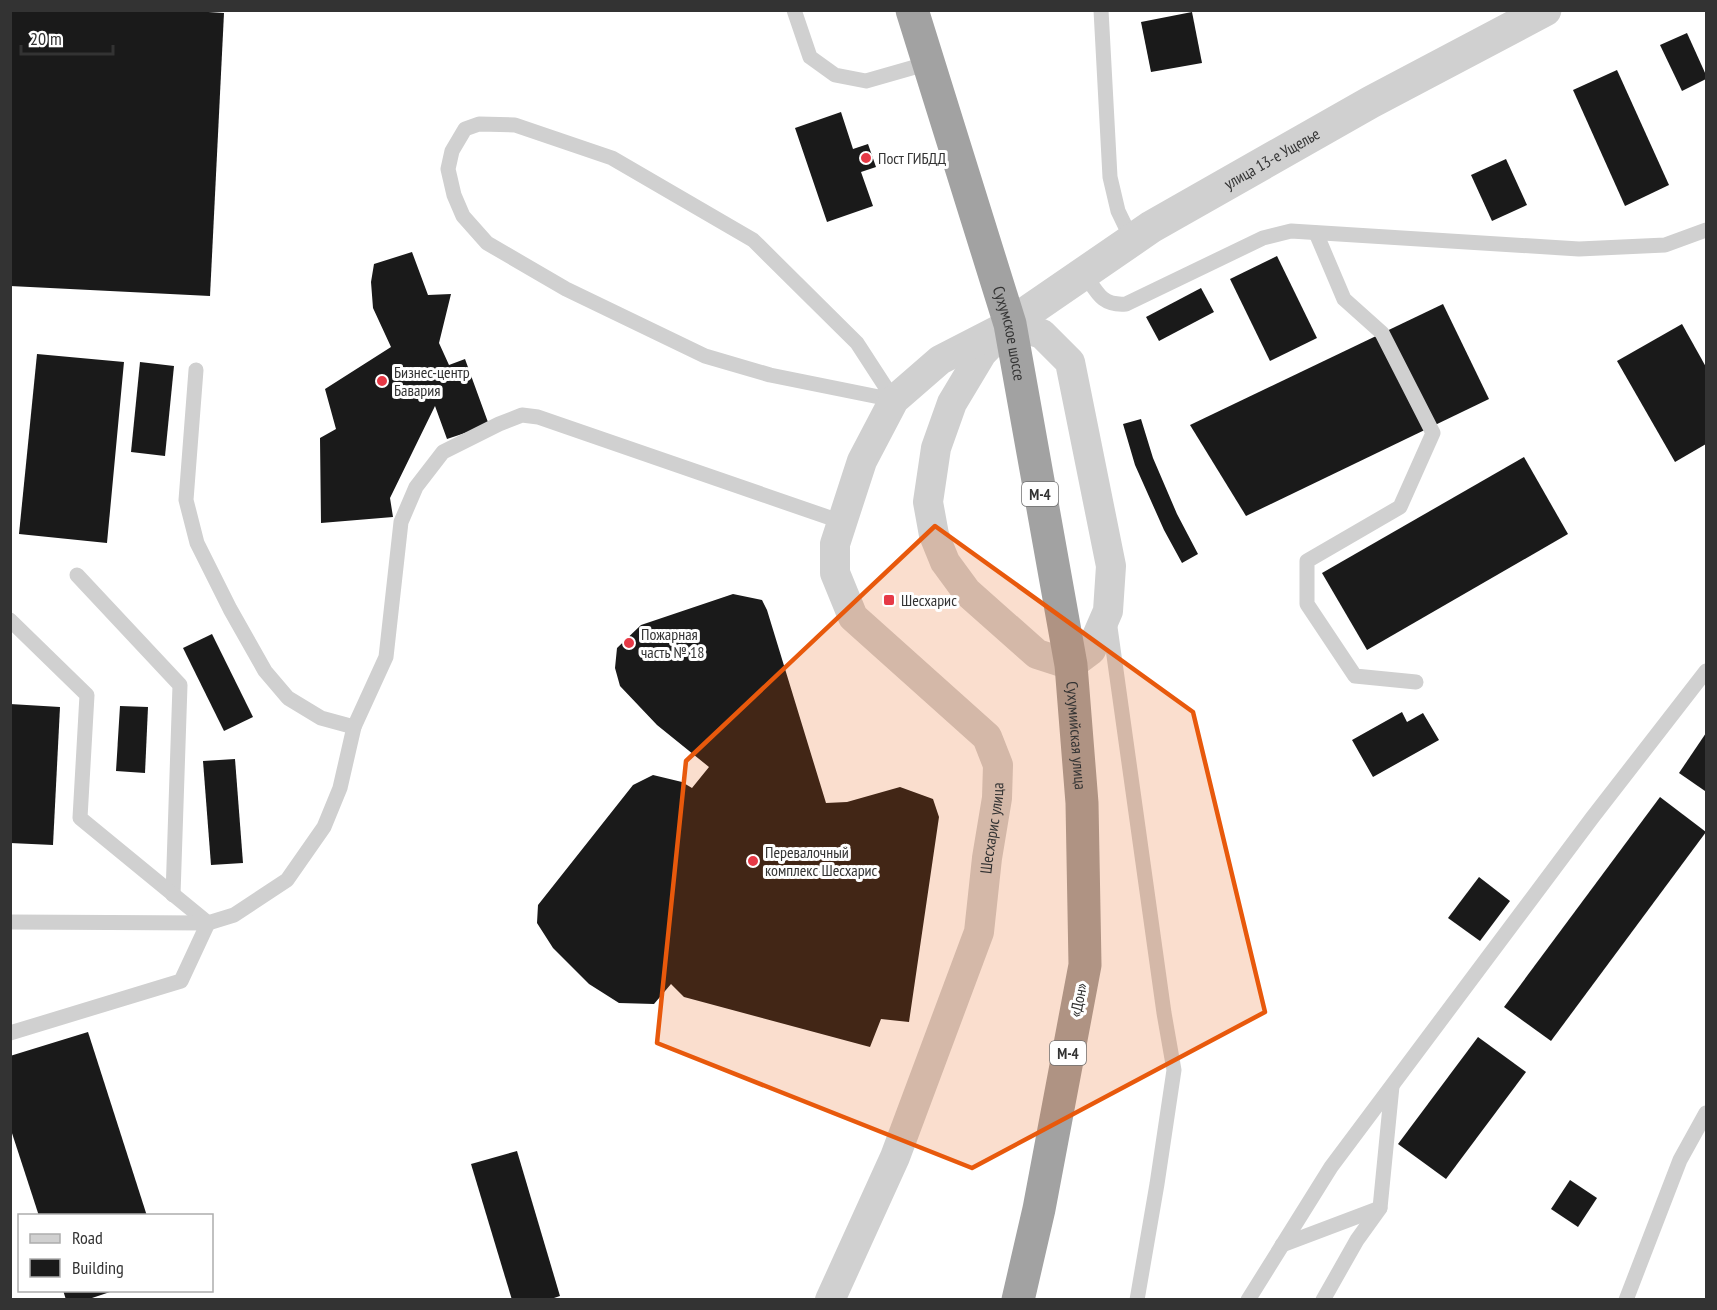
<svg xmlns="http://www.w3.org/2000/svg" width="1717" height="1310" font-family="'PT Sans Narrow',sans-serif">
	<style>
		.building { fill: #1a1a1a }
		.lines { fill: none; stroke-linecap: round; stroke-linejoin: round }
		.service { stroke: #d0d0d0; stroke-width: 15 }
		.minor { stroke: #d0d0d0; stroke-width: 30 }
		.tertiary { stroke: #d0d0d0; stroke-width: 33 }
		.trunk { stroke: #a2a2a2; stroke-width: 33 }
		.marked { fill: #e8590c; fill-opacity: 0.2; stroke: #e8590c; stroke-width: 4.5; stroke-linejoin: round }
		.poi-dot { fill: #e63946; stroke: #fff; stroke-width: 2 }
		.labels { text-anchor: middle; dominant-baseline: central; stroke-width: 6; stroke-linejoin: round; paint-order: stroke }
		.shield { fill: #fff; stroke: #707070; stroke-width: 1.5 }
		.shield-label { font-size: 15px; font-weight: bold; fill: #333 }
		.poi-label { font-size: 16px; fill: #333; stroke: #fff; text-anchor: start }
		.street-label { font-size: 16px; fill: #333; stroke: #fff }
	</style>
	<rect width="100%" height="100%" fill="#fff"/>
	<g class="building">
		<polygon points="10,10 177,10 224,13 210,296 10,286"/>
		<polygon points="1192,12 1202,63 1151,72 1141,22"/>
		<polygon points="1687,33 1706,75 1706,79 1682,91 1660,45"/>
		<polygon points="1617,70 1669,185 1625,206 1573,90"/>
		<polygon points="841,112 853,149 868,144 876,167 861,172 873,206 827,222 795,128"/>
		<polygon points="1506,159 1527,205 1492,221 1471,175"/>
		<polygon points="412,252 428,295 451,294 439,343 449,365 465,359 489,425 447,439 435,406 390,498 393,517 321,523 320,438 336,429 325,389 391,347 373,308 371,282 374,264"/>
		<polygon points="1277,256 1317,338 1270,361 1230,279"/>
		<polygon points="1201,288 1214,312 1159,341 1146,317"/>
		<polygon points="1443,304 1489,399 1246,516 1190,425"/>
		<polygon points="1682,324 1706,367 1706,444 1675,462 1617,361"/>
		<polygon points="37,354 124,362 107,543 19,534"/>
		<polygon points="140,362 174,366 165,456 131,452"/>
		<polygon points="1141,419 1153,458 1177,514 1198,554 1182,563 1164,530 1135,465 1123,424"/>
		<polygon points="1524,457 1568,534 1367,650 1322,573"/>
		<polygon points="733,594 762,600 767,610 826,803 847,802 900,787 933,799 939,817 909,1022 881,1019 870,1047 684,997 671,984 654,1004 619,1003 589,984 553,948 537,923 538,905 633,785 653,775 682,782 692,788 709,767 657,725 620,686 615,668 617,648 641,625"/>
		<polygon points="212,634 253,717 224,731 183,648"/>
		<polygon points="10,704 60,707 53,845 10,843"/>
		<polygon points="120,706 148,707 145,773 116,771"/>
		<polygon points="1402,712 1407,722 1423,713 1439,740 1373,777 1352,740"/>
		<polygon points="1706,733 1706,788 1705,791 1679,773"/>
		<polygon points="235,759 243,863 211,865 203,761"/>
		<polygon points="1660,797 1706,832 1551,1041 1504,1007"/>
		<polygon points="1479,877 1510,901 1480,941 1448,918"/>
		<polygon points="88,1032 147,1216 39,1216 10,1127 10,1056"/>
		<polygon points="1478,1037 1526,1072 1446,1179 1398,1144"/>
		<polygon points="517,1151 560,1296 548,1300 512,1300 471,1164"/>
		<polygon points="1570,1180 1597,1198 1578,1227 1551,1209"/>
		<polygon points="63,1290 113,1290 113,1291 86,1300 66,1300"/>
	</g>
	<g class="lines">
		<g class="service">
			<polyline points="794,10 810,57 835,75 866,81 929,63"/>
			<polyline points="1101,10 1110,177 1118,211 1132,240"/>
			<polygon points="479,124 515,125 612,158 753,240 857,343 894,400 770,375 705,356 566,289 487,243 463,216 454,195 448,169 452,151 465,129"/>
			<polyline points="1316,233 1344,299 1382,333 1433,433 1400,507 1307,561 1307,604 1355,676 1416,682"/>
			<path d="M1084,273c13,19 17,33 42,31l137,-66 28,-7 288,18 86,-4 41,-15"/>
			<polyline points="196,370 186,500 197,543 230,609 265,671 288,698 321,718 354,727"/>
			<polyline points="77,575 180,685 173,895"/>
			<polyline points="10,620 87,695 80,818 208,923 181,981 10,1033"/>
			<polyline points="1109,620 1164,1013 1174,1070 1157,1184 1137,1300"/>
			<polyline points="10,922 208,923 234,915 287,880 324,827 340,788 354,727 386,657 401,522 416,487 443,452 499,424 522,415 538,417 842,522"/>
			<polyline points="1282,1245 1380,1208"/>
			<polyline points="1248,1300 1331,1167 1592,818 1706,671"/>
			<polyline points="1323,1300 1357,1240 1380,1208 1392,1086"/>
			<polyline points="1626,1300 1680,1160 1706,1113"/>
		</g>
		<g class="minor">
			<polygon points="1010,324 1042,334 1070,362 1111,566 1108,611 1091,650 1071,665 1037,654 967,592 945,562 934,535 928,502 936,448 952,403 982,353"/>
			<path id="s1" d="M830,1300l65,-143 84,-225 8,-74 10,-60 1,-33 -11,-28 -134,-120 -18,-44v-29l27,-83 32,-61 46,-40 70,-36"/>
		</g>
		<path class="tertiary" id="s2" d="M1010,324l141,-97 220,-125 174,-92"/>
		<path class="trunk" id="s3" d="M912,10l98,314 61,341 11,138 3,162 -46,244 -21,91"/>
	</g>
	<path class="marked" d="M935,526l258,186 72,300 -293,156 -315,-125 29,-282z"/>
	<g class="poi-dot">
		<circle cx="866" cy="158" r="6"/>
		<circle cx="382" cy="381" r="6"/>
		<rect x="883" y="594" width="12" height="12" rx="3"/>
		<circle cx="629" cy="643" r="6"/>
		<circle cx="753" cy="861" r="6"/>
	</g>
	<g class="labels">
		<g class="shield">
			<rect x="1022" y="482" width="36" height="24" rx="4.5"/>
			<rect x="1050" y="1041" width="36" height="24" rx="4.5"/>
		</g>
		<g class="shield-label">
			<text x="1040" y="494">М-4</text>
			<text x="1068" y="1053">М-4</text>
		</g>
		<g class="poi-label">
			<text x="878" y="158">Пост ГИБДД</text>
			<text x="394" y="372">Бизнес-центр<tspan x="394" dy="18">Бавария</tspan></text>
			<text x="901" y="600">Шесхарис</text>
			<text x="641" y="634">Пожарная<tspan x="641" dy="18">часть № 18</tspan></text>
			<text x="765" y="852">Перевалочный<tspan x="765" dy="18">комплекс Шесхарис</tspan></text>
		</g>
		<g class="street-label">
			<text stroke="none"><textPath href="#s2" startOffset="310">улица 13-е Ущелье</textPath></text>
			<text stroke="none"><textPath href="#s3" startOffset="338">Сухумское шоссе</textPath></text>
			<text stroke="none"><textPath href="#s3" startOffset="746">Сухумийская улица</textPath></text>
			<text stroke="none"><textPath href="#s1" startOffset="502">Шесхарис улица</textPath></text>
			<text transform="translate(1078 1000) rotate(-79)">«Дон»</text>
		</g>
	</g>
	<rect width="1717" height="1310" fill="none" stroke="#333333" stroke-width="24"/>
	<rect x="18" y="1214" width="195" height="78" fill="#ffffff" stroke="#adadad" stroke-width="1.5"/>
	<rect x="30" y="1234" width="30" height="9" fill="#d0d0d0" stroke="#adadad" stroke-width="1.5"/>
	<text x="72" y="1244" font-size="18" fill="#333333">Road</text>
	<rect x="30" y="1259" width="30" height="18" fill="#1a1a1a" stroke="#adadad" stroke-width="1.5"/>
	<text x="72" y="1274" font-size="18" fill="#333333">Building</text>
	<path d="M21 45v9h92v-9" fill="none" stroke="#333333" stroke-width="3"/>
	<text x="30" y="45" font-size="18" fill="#333333" stroke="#ffffff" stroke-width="4.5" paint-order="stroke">20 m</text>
</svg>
